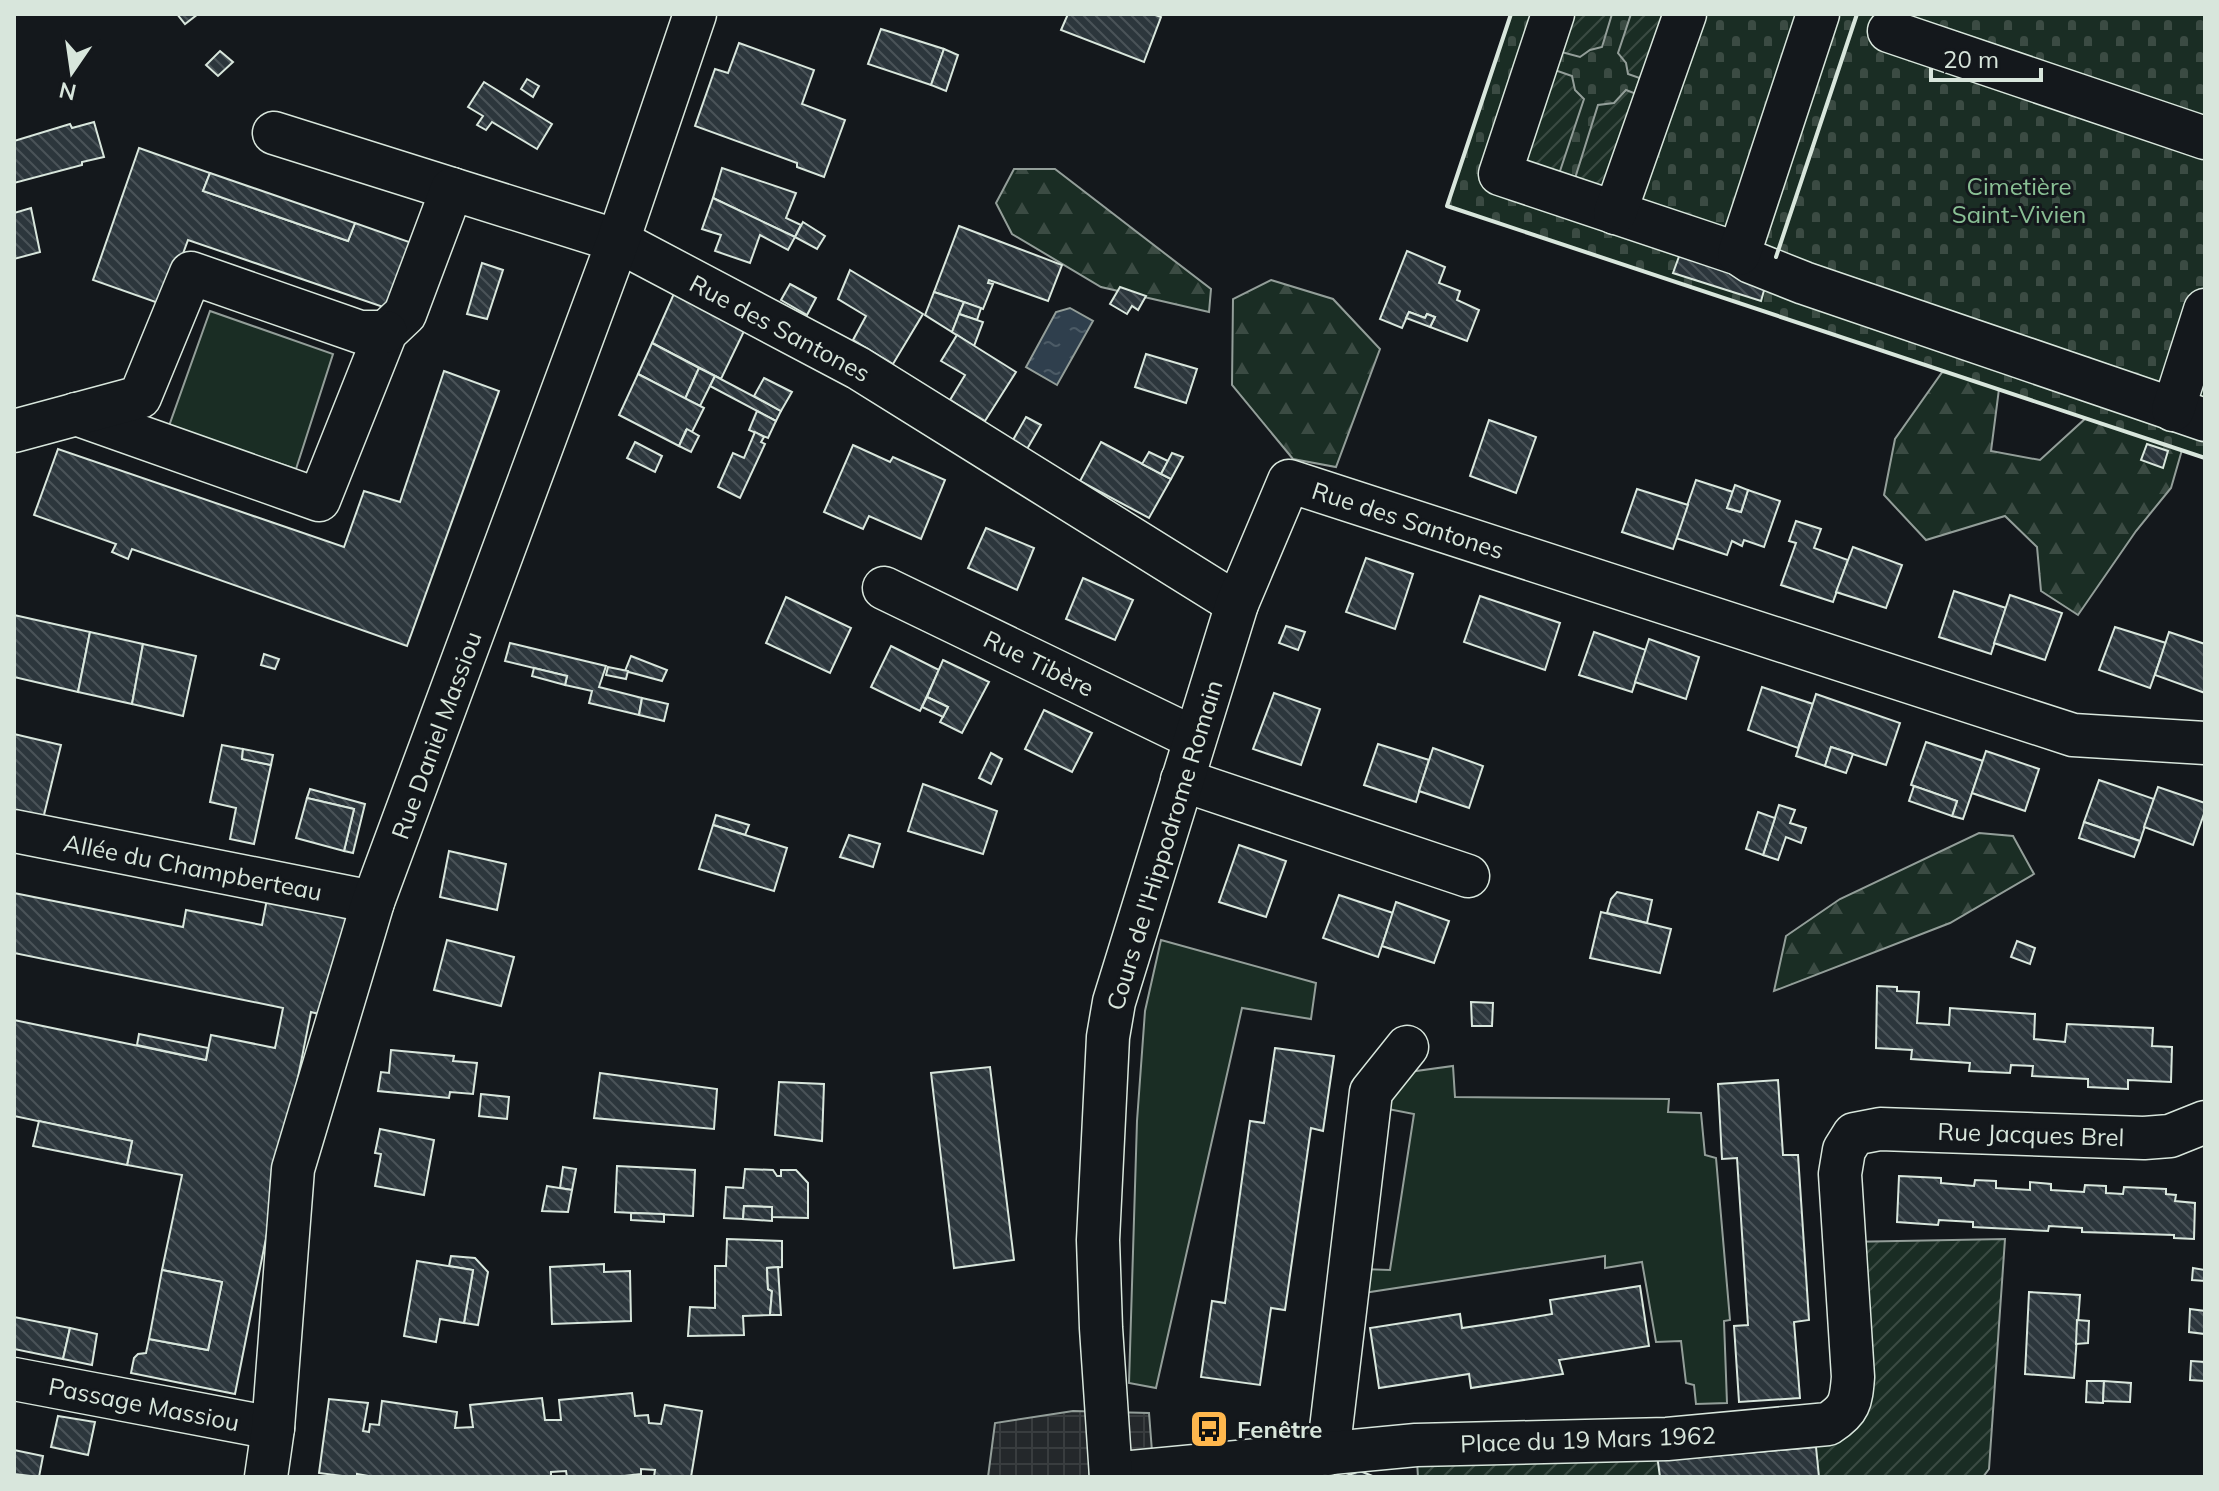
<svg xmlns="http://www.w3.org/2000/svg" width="2219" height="1491" font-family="Mulish,sans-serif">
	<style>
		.green { fill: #1a2d24; stroke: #939e99; stroke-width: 2 }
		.forest { fill: url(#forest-firs); stroke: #939e99; stroke-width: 2 }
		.cemetery { fill: url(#cemetery-stones); stroke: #939e99; stroke-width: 2 }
		.garden { fill: url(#garden-furrows); stroke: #939e99; stroke-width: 2 }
		.plaza { fill: url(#plaza-grid); stroke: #939e99; stroke-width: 2 }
		.water { fill: url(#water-ripples); stroke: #939e99; stroke-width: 2 }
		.building { fill: url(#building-back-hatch); stroke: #d8e6dc; stroke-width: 2 }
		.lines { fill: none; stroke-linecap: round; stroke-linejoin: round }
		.minor-casing { stroke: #d8e6dc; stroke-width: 45 }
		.minor { stroke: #14181c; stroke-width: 42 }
		.wall { stroke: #d8e6dc; stroke-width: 4 }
		.labels { text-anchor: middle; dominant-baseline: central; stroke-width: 6; stroke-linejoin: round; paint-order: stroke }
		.park-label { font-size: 24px; fill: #8ac095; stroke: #14181c }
		.street-label { font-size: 24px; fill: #d8e6dc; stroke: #14181c }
		.poi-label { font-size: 24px; font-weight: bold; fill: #d8e6dc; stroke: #14181c; text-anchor: start }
	</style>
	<defs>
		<pattern id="forest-firs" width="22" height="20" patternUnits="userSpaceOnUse" patternTransform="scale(2)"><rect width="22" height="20" fill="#1a2d24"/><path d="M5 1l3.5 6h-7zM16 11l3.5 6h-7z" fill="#3b4b43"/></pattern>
		<pattern id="cemetery-stones" width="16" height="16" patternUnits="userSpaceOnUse" patternTransform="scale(2)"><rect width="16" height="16" fill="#1a2d24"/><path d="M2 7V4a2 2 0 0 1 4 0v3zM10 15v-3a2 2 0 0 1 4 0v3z" fill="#3b4b43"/></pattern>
		<pattern id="garden-furrows" width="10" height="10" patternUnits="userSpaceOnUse" patternTransform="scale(2)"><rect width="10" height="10" fill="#1a2d24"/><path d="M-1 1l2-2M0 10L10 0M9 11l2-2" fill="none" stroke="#3b4b43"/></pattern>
		<pattern id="plaza-grid" width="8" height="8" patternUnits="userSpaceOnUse" patternTransform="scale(2)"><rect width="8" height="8" fill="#24282b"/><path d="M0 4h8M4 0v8" fill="none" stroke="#393d3f"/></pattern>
		<pattern id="water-ripples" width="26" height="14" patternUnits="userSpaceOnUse" patternTransform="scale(2)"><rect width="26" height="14" fill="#2f3f4d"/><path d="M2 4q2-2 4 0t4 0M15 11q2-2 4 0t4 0" fill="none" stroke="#4c5b66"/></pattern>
		<pattern id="building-back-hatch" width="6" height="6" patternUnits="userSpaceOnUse" patternTransform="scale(2)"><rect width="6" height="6" fill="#2c363c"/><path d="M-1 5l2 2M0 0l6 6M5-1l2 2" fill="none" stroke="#4a5358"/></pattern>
	</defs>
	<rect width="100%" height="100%" fill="#14181c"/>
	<g class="green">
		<polygon points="210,311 333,354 296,469 169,426"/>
		<polygon points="1161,940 1316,983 1311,1019 1242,1008 1156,1388 1129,1383 1137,1121 1145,1011"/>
		<polygon points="1453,1066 1455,1097 1669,1099 1668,1112 1701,1113 1705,1155 1716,1158 1730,1320 1724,1321 1727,1403 1696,1404 1694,1385 1686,1383 1681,1341 1656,1342 1642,1262 1605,1268 1605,1256 1357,1294 1361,1269 1390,1270 1414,1114 1383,1108 1409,1072"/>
	</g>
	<g class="forest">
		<polygon points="1014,169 1055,169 1211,289 1209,312 1101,287 1012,234 996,203"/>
		<polygon points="1271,280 1333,299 1380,349 1336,467 1293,459 1232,385 1233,299"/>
		<polygon points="1943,371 1999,389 1991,451 2040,460 2086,418 2182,450 2171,488 2136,531 2078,615 2041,591 2037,547 2005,516 1926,540 1884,495 1895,439"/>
		<polygon points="1979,833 2013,836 2034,874 1950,923 1774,991 1786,936 1840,899"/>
	</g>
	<polygon class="cemetery" points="1511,14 2205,14 2205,458 1447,206"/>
	<g class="garden">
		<polygon points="1566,14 1612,14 1602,47 1590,50 1580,57 1554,50"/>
		<polygon points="1631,14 1674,14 1651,82 1628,74 1626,63 1618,53"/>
		<polygon points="1549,68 1572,76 1575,90 1584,99 1556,183 1515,169"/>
		<polygon points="1626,90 1647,98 1612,202 1572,188 1598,105 1614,103"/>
		<polygon points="2005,1239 1989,1469 1983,1477 1418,1477 1416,1445 1844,1414 1845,1242"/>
	</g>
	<polygon class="plaza" points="1073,1411 1149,1413 1154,1477 988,1477 995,1423"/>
	<polygon class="water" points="1070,308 1093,321 1057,385 1026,367 1056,312"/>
	<g class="building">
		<polygon points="177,14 198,14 185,24"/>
		<polygon points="1068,14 1153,14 1161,17 1144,62 1061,30"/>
		<polygon points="881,29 944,49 931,85 868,64"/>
		<polygon points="739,43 814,70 802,104 845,120 824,177 797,167 797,163 695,126 715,69 728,73"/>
		<polygon points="944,49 958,55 946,91 931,85"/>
		<polygon points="220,51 233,62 218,76 206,65"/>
		<polygon points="527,79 539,86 533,97 521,89"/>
		<polygon points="484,82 552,124 537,149 492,122 486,130 477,125 483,116 468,107"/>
		<polygon points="94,122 104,157 82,162 82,165 14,183 14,141 70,124 72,128"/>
		<polygon points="139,148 210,173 203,191 348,241 355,223 412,243 389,309 188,240 164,305 93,280"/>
		<polygon points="722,168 796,193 786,218 801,225 795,237 713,198"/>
		<polygon points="210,173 355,223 348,241 203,191"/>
		<polygon points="713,198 795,237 788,250 760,235 750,263 715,251 721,235 702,229"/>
		<polygon points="31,208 40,252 14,259 14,213"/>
		<polygon points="803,222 825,236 817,249 795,237"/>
		<polygon points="959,226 1062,265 1048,301 989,280 988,283 993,284 983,309 934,292"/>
		<polygon points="1407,251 1445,267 1439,283 1460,291 1457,300 1479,310 1467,341 1430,327 1435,317 1427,314 1425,318 1409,312 1402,328 1380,319"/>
		<polygon points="1681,251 1767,280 1761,301 1673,273"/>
		<polygon points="482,263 503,270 487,319 467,314"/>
		<polygon points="850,270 923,314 893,364 853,340 866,316 838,299"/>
		<polygon points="790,284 816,298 807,315 781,300"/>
		<polygon points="1120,287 1146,296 1138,310 1132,306 1127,314 1110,304"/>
		<polygon points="676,289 747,325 721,379 652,343"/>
		<polygon points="934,292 964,302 952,332 925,315"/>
		<polygon points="964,302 981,308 977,320 959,314"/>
		<polygon points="1409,312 1425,318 1427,314 1435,317 1430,327 1406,318"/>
		<polygon points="959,314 983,322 974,346 952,332"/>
		<polygon points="957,335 1016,372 985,421 950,400 965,375 941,361"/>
		<polygon points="652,343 699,368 685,399 638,374"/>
		<polygon points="1146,354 1197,369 1186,403 1135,387"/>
		<polygon points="699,368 715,376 700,406 685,399"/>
		<polygon points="444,371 499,391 407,646 132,549 128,559 112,552 116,544 34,515 58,449 344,547 364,491 400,502"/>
		<polygon points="638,374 704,408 692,432 686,430 679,446 619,415"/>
		<polygon points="715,376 781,411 776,421 710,386"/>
		<polygon points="764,378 792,392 781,411 754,396"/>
		<polygon points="757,411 776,421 768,438 749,430"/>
		<polygon points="1026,417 1041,425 1027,449 1013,440"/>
		<polygon points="1489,420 1536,437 1516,493 1470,476"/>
		<polygon points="687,429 699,436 691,452 679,446"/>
		<polygon points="755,432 764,437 761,442 765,444 740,498 718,487 733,453 744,458"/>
		<polygon points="635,442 662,456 655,472 627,458"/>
		<polygon points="1101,442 1171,479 1149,518 1080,481"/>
		<polygon points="2147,444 2168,451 2163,468 2141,460"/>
		<polygon points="853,445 890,462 893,457 945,480 921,539 869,516 863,529 824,512"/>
		<polygon points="1149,452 1168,461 1161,474 1142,464"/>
		<polygon points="1172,453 1183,457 1171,479 1161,474"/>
		<polygon points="1696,480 1733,492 1727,508 1741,512 1748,490 1780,501 1764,547 1744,540 1742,546 1732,541 1727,555 1676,538"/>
		<polygon points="1735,485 1748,490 1741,512 1727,508"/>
		<polygon points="1637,489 1688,505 1673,549 1622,532"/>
		<polygon points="1796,521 1821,529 1814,548 1848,560 1833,602 1781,585 1796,543 1789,541"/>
		<polygon points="986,528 1034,548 1017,590 968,568"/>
		<polygon points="1853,547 1902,565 1886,608 1836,592"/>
		<polygon points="1366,558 1413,574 1395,629 1346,612"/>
		<polygon points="1083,578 1133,600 1115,640 1066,619"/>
		<polygon points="1954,591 2006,608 1991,654 1939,637"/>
		<polygon points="2010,595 2062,613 2045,660 1994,643"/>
		<polygon points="1480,596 1560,623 1545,670 1464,642"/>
		<polygon points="786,597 851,628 830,673 766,643"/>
		<polygon points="14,615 90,632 78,692 14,677"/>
		<polygon points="1286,626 1305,632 1298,650 1279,643"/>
		<polygon points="2115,627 2166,643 2150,688 2099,670"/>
		<polygon points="90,632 143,644 132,704 78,692"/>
		<polygon points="1594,632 1646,650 1632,692 1579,675"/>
		<polygon points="2169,632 2205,644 2205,693 2155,675"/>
		<polygon points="1649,639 1699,657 1686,699 1635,682"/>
		<polygon points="510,643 606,666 599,687 642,698 639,715 589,703 592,691 565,685 567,676 505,661"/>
		<polygon points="143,644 196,656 183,716 132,704"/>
		<polygon points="891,646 939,670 920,711 871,687"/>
		<polygon points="264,654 279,659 275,669 261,665"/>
		<polygon points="631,656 667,670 662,681 625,671"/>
		<polygon points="943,660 989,682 962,733 940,722 948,707 927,697"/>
		<polygon points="608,667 628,671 626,679 606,675"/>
		<polygon points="534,668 567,676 565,685 532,676"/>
		<polygon points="1762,687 1813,704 1798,748 1748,730"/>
		<polygon points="1274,693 1320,709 1301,765 1253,749"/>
		<polygon points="1816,694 1900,723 1886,765 1831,747 1825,766 1796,756"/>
		<polygon points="927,697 948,707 943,717 922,707"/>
		<polygon points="642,698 668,704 664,721 639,715"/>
		<polygon points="1044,710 1092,733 1072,772 1025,749"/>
		<polygon points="14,734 61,745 43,819 14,812"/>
		<polygon points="1926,742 1983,761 1963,819 1952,816 1957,801 1911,785"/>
		<polygon points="1378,744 1429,760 1416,802 1364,785"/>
		<polygon points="222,745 243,749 242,759 271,765 254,844 230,839 236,808 210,802"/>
		<polygon points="1831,747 1853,754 1846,773 1825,766"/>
		<polygon points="1433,748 1483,766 1469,808 1419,791"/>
		<polygon points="243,749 273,755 271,765 242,759"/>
		<polygon points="1986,751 2039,769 2025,811 1972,793"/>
		<polygon points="991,753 1002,759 991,784 979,778"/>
		<polygon points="2099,780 2154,799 2140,841 2084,822"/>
		<polygon points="923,784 997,811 983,854 908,831"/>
		<polygon points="1914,786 1957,801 1952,816 1909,801"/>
		<polygon points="2158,787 2205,803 2205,811 2193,845 2144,827"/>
		<polygon points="310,789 365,804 353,853 344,851 354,809 307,798"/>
		<polygon points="307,798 354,809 344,851 296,838"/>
		<polygon points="1779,805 1795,810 1790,823 1806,828 1801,843 1786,837 1778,860 1763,855"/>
		<polygon points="1758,812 1775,818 1763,855 1746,849"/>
		<polygon points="716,815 749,825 745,835 713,825"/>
		<polygon points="2084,822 2140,841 2134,857 2079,838"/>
		<polygon points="713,825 787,848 774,891 699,869"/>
		<polygon points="849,835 880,844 873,867 840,857"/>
		<polygon points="1239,845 1286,861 1266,917 1219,902"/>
		<polygon points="449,851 506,864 497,910 440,897"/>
		<polygon points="1617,892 1652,900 1647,923 1607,913 1611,899"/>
		<polygon points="14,893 183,927 186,910 262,925 268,894 349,910 319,1014 311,1012 235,1394 131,1373 134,1358 138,1354 146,1353 149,1339 208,1350 222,1282 162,1270 182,1175 127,1165 132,1141 14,1116 14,1020 206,1060 211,1035 275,1048 283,1008 14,953"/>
		<polygon points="1339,895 1393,913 1378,957 1323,938"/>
		<polygon points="1396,902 1449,921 1434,963 1382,946"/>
		<polygon points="1601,912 1671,929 1660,973 1590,958"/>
		<polygon points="447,940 514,957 501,1006 434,990"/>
		<polygon points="2017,941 2035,948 2030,964 2011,957"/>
		<polygon points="1877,986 1897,987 1897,991 1919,992 1917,1023 1949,1025 1950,1008 2035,1014 2034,1039 2065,1042 2067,1024 2153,1028 2152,1046 2172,1047 2171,1082 2128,1080 2128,1089 2088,1087 2088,1079 2032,1076 2033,1066 2011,1065 2010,1073 1969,1071 1970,1063 1911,1059 1912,1050 1876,1048"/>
		<polygon points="1471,1002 1493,1003 1492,1026 1472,1026"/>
		<polygon points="139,1034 208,1048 206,1060 137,1045"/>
		<polygon points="1275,1048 1334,1056 1323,1131 1311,1128 1285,1310 1271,1308 1260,1385 1201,1377 1212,1301 1225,1303 1250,1121 1264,1123"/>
		<polygon points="391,1050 454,1056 453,1061 477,1063 473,1094 450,1092 449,1098 378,1091 381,1072 389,1073"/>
		<polygon points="990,1067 1014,1260 954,1268 931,1073"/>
		<polygon points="600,1073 717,1089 714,1129 594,1118"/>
		<polygon points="1778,1080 1783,1155 1798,1155 1809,1320 1794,1322 1800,1398 1739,1402 1734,1326 1748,1325 1737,1158 1722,1159 1718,1084"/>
		<polygon points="779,1082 824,1084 822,1141 775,1135"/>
		<polygon points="481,1094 509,1097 507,1119 479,1116"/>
		<polygon points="39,1121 132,1141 127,1165 33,1146"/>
		<polygon points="380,1129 434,1140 424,1195 375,1186 381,1154 375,1153"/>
		<polygon points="617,1166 695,1170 693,1216 615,1212"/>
		<polygon points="563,1167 576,1169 572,1190 560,1188"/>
		<polygon points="745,1169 773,1170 777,1176 781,1176 781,1170 796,1170 808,1183 808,1218 772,1217 772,1207 744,1206 743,1219 724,1218 726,1187 743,1188"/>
		<polygon points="1899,1176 1941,1178 1941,1183 1974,1186 1975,1180 1996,1181 1996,1188 2030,1190 2030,1182 2051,1184 2051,1190 2084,1192 2085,1185 2106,1186 2106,1193 2123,1194 2124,1187 2166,1189 2166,1194 2176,1195 2175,1201 2195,1203 2194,1239 2174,1238 2174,1235 2082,1232 2082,1228 2049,1226 2048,1231 1973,1227 1973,1222 1939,1220 1938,1225 1897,1222"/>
		<polygon points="547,1186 572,1190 568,1212 542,1211"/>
		<polygon points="744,1206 772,1207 772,1221 743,1219"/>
		<polygon points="631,1213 664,1214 664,1222 631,1220"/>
		<polygon points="727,1239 782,1241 782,1267 767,1268 768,1289 772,1291 770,1315 743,1316 744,1335 688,1336 690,1307 715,1308 715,1266 726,1266"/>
		<polygon points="451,1256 475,1258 488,1272 478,1325 464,1323 473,1270 449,1266"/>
		<polygon points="417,1261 473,1270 464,1323 440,1319 436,1342 404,1336"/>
		<polygon points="604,1264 604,1272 630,1271 631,1321 552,1324 550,1267"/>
		<polygon points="778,1267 781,1315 770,1315 772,1291 768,1289 767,1268"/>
		<polygon points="2193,1268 2205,1270 2205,1281 2192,1280"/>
		<polygon points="162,1270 222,1282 208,1350 149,1339"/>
		<polygon points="1640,1286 1649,1346 1559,1360 1563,1374 1471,1388 1469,1374 1379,1388 1370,1328 1460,1314 1462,1328 1516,1320 1552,1314 1550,1300"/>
		<polygon points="2029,1292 2080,1295 2074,1378 2025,1374"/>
		<polygon points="2190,1309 2205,1311 2205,1334 2189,1332"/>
		<polygon points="14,1317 70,1328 63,1359 14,1349"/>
		<polygon points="2077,1320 2089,1321 2088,1343 2076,1344"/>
		<polygon points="70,1328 97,1334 92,1365 63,1359"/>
		<polygon points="2191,1361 2205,1362 2205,1381 2190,1380"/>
		<polygon points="2087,1381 2104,1381 2103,1403 2086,1402"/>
		<polygon points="2104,1381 2131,1383 2130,1402 2103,1401"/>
		<polygon points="632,1393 635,1416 648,1415 649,1423 661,1424 665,1405 702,1411 691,1477 654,1477 655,1470 641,1469 641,1474 615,1477 567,1477 566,1471 551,1472 551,1477 374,1477 357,1474 357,1477 350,1477 319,1473 329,1399 368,1403 363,1431 369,1432 370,1424 379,1425 382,1401 457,1412 455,1428 473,1427 470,1405 542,1398 545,1420 561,1420 559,1400"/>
		<polygon points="58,1416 95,1422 88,1455 51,1447"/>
		<polygon points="1816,1447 1819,1477 1660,1477 1657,1455 1711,1456"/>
		<polygon points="14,1450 43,1456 39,1477 14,1474"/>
		<polygon points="1360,1471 1375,1477 1343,1477"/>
	</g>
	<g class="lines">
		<defs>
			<g id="minor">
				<polyline points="1553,14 1500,174 1739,254 1751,262 1804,283 2205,420"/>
				<polyline points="1889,31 2205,138"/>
				<polyline points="274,133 452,189"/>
				<polyline points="1615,213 1685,14"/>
				<polyline points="1739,254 1818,14"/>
				<polyline points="2173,410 2205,310"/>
				<polyline points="76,414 319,500 386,332 405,314 452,189 618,241 858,368 1237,604"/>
				<polyline points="14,431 140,397 191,273 360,332 386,332"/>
				<polyline points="884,588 1194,738"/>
				<polyline points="1182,780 1468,876"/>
				<polyline points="14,831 373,902"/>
				<polyline points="14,1379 273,1428"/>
				<polyline points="1328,1454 1371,1092 1407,1047"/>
				<path d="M1111,1474l305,-29 251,-6 161,-15c22,-14 23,-22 25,-47l-13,-203 4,-24 10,-16 26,-5 264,9 26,-2 35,-14"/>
				<polyline points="266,1477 273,1428 293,1169 373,902 618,241 695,14"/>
				<polyline points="1111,1477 1101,1328 1098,1240 1108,1037 1114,1002 1237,604 1289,481 2073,735 2205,743"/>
			</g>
		</defs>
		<use href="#minor" class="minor-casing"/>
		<use href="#minor" class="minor"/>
		<g class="wall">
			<polyline points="1511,14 1447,206 2205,458"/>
			<polyline points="1776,257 1857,14"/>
		</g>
	</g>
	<defs>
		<symbol id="bus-square" viewBox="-11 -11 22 22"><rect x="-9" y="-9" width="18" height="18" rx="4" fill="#ffb74d" stroke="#14181c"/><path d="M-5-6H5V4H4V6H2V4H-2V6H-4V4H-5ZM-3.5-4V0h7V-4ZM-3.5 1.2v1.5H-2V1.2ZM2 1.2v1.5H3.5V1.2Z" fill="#111"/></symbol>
	</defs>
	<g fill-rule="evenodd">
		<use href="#bus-square" x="1187" y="1407" width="44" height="44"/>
	</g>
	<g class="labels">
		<g class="park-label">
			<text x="2019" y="186">Cimetière<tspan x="2019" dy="28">Saint-Vivien</tspan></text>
		</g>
		<g class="street-label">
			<text transform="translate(780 328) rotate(28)">Rue des Santones</text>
			<text transform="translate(1408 520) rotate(18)">Rue des Santones</text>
			<text transform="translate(1039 663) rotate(26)">Rue Tibère</text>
			<text transform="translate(436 735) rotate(-70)">Rue Daniel Massiou</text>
			<text transform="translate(1164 845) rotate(-73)">Cours de l'Hippodrome Romain</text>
			<text transform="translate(193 867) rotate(11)">Allée du Champberteau</text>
			<text transform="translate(2031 1134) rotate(2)">Rue Jacques Brel</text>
			<text transform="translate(144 1404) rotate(11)">Passage Massiou</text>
			<text transform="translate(1588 1439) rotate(-2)">Place du 19 Mars 1962</text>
		</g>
		<g class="poi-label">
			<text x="1237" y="1429">Fenêtre</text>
		</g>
	</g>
	<rect width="2219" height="1491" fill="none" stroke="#d8e6dc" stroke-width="32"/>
	<g transform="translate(72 72) rotate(193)" stroke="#14181c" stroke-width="6" paint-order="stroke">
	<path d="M0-6L14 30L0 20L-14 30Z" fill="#d8e6dc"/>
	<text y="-12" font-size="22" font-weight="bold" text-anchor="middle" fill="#d8e6dc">N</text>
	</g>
	<path d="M1931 68v12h110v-12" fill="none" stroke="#d8e6dc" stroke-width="4"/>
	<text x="1943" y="68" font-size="24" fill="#d8e6dc" stroke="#14181c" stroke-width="6" paint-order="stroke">20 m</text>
</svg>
